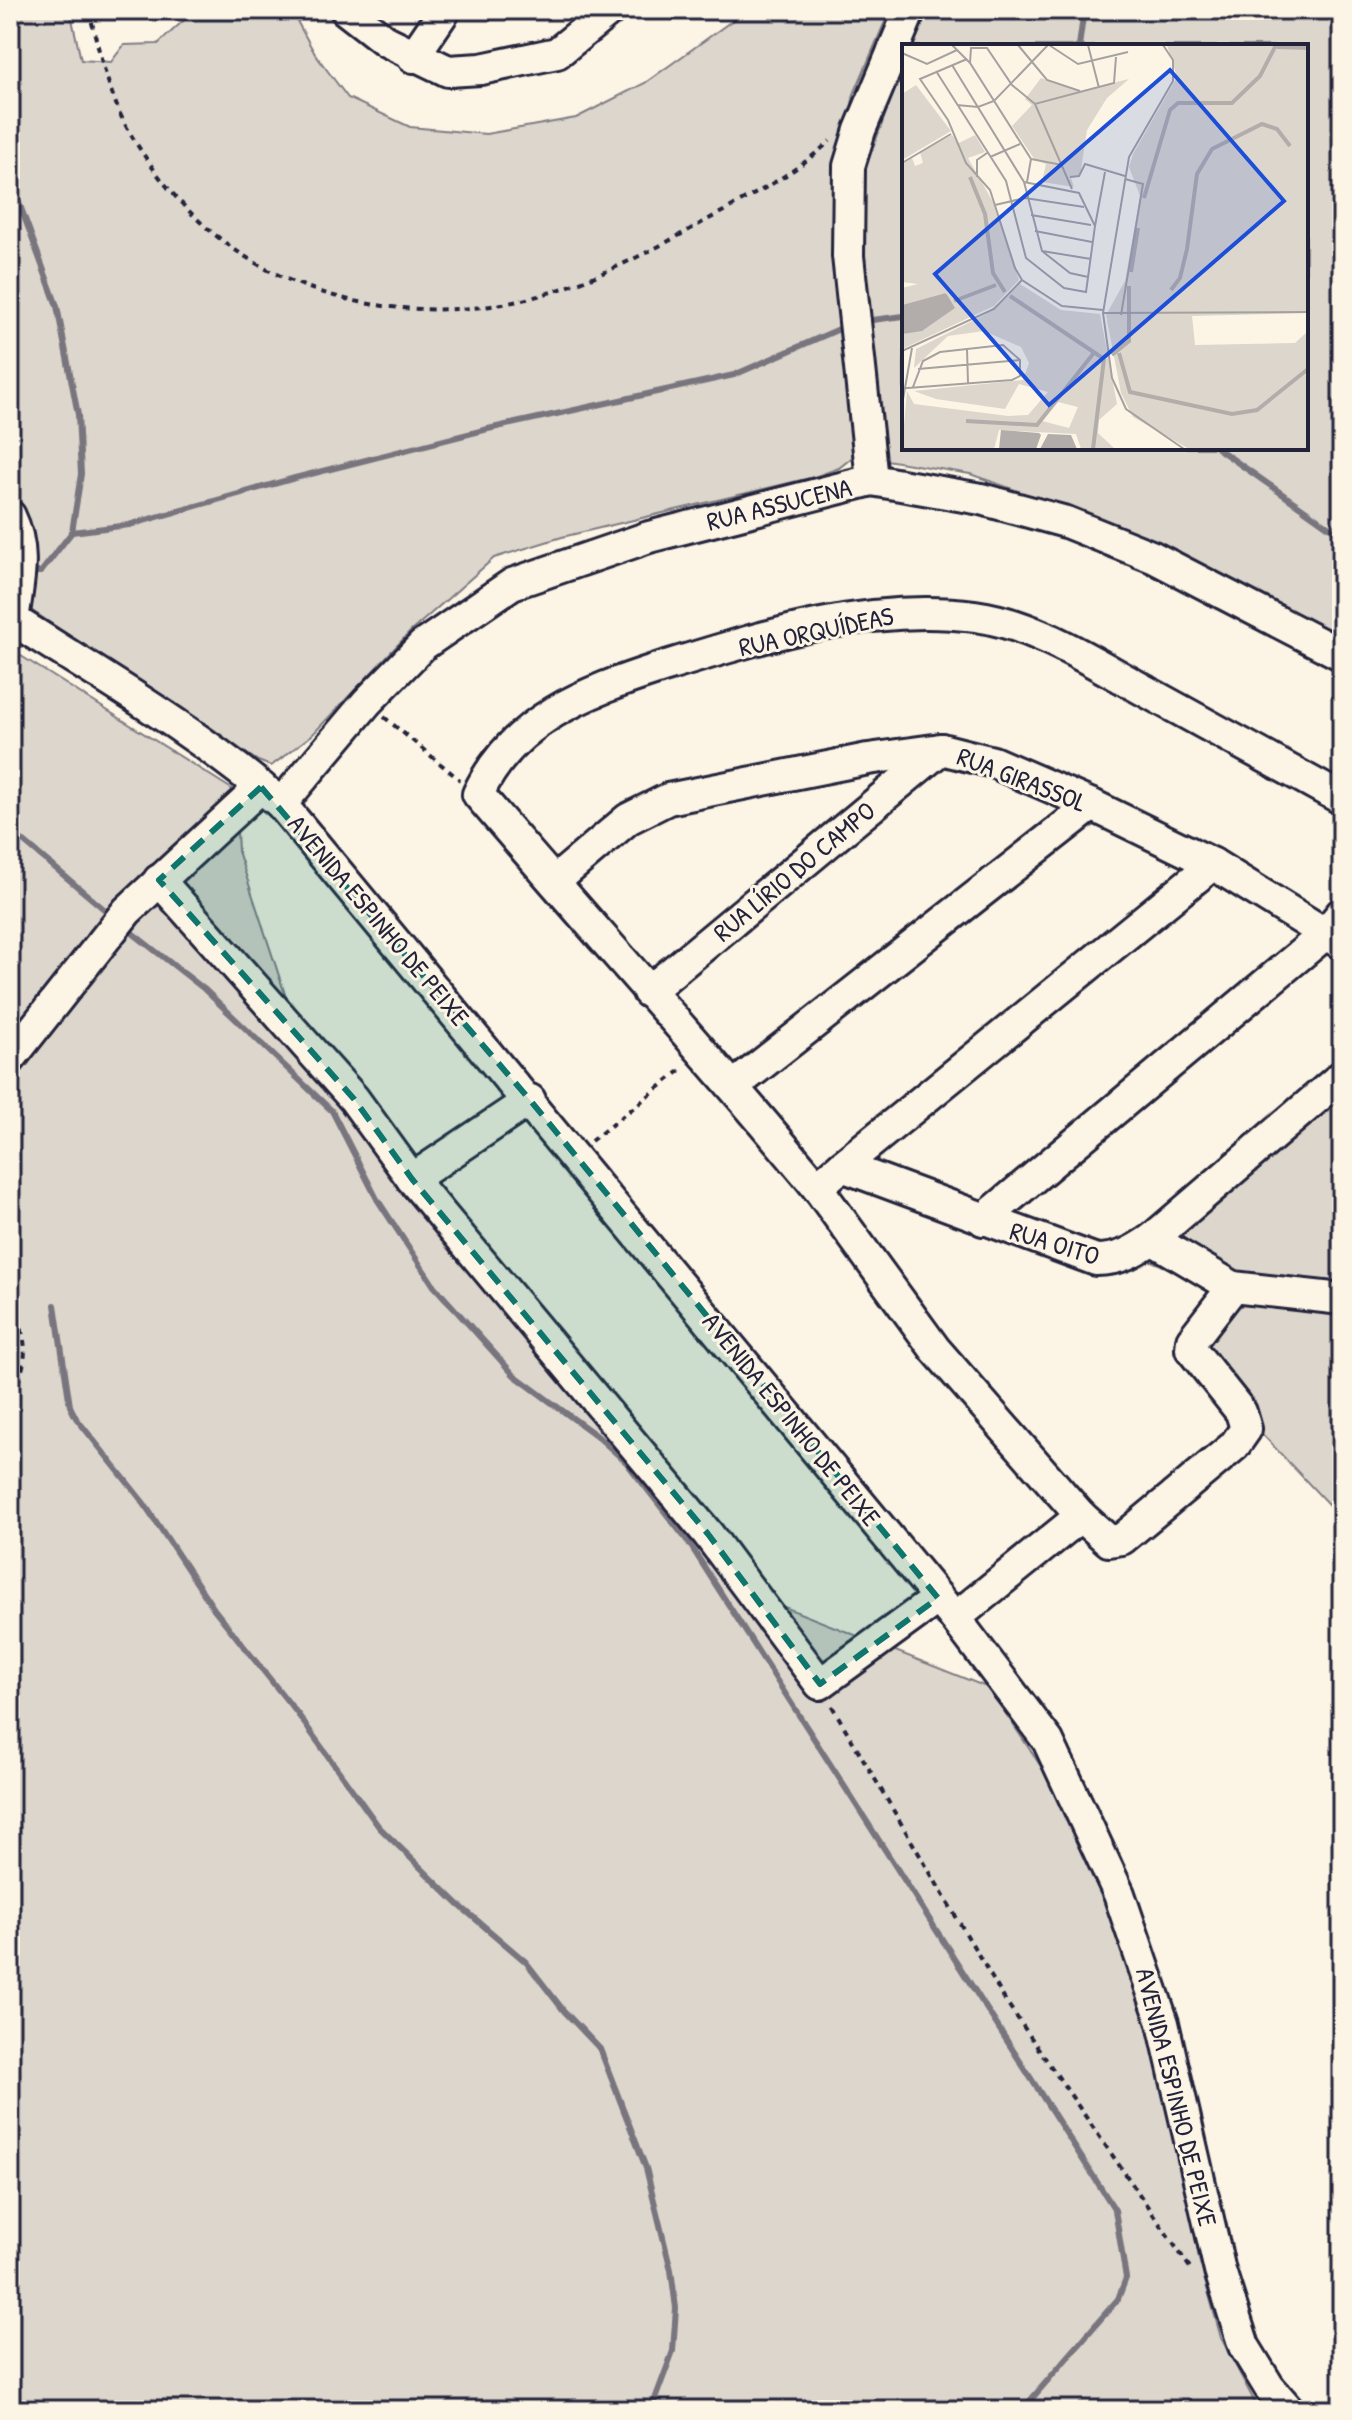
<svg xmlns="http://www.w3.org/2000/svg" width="1352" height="2420" font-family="'Patrick Hand',sans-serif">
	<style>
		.green { fill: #dcd6cc; stroke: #7f7c84; stroke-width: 2 }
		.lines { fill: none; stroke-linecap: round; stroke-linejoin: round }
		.stream { stroke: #78757e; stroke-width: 6 }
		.minor-casing { stroke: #22223b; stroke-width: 36 }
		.path { stroke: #22223b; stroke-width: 4; stroke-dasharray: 6 6; stroke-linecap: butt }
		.minor { stroke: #fcf5e5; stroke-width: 30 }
		.marked { fill: #0f766e; fill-opacity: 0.2; stroke: #0f766e; stroke-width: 6; stroke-dasharray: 16 10; stroke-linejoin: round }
		.labels { text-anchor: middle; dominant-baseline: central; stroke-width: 6; stroke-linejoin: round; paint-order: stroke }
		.street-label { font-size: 26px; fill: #22223b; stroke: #fcf5e5 }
		.inset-river { fill: none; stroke: #b2adab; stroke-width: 4 }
		.inset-road { fill: none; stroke: #a5a1a1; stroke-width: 2 }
		.view { fill: #1d4ed8; fill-opacity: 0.15; stroke: #1d4ed8; stroke-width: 4 }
		.inset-edge { fill: none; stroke: #22223b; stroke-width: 4 }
	</style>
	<rect width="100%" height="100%" fill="#fcf5e5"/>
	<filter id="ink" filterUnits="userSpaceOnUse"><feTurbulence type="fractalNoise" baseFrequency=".0125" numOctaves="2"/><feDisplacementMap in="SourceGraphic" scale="16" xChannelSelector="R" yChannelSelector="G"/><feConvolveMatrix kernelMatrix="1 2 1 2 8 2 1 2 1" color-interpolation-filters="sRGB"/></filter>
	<g filter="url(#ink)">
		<g class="green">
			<polygon points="10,10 70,10 81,60 111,62 124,45 158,44 195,10 291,10 315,54 348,98 410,127 486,134 576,118 645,83 747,10 890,10 854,94 833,195 832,244 859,452 839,468 814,477 562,537 494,558 410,632 312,735 271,766 258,761 10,596"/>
			<polygon points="927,10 1342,10 1342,639 1089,516 970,474 886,460 857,241 860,183 904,64 904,448 1306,448 1306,46 912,46"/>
			<polygon points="10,649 235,791 238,851 285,994 340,1083 764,1599 989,1688 1044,1771 1112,1915 1174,2107 1199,2259 1221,2338 1259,2410 10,2410"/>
			<polygon points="1342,1097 1342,1519 1184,1351 1222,1291 1149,1260"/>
		</g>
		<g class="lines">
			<g class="stream">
				<polyline points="1079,46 1084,10"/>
				<polyline points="10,109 17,197 57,306 78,415 81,474 72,532 41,572 29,572"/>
				<polyline points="864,321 904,316"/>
				<polyline points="1217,448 1342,536"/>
				<polyline points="72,532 129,525 295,478 488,429 734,375 846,326"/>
				<polyline points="10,830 111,915"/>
				<polyline points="126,928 204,989 332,1111 377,1199 434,1286 514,1375 597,1436 626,1462 689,1543 1115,2210 1126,2278 1118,2299 1022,2410"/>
				<polyline points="55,1305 70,1406 76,1418 143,1502 214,1609 297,1713 379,1827 459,1905 526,1962 564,2011 600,2049 646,2168 671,2270 676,2308 673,2351 651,2410"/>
			</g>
			<defs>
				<g id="minor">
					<polyline points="346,10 386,41 448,71 481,69 557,53 610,10"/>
					<polyline points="413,57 445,10"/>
					<polyline points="872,480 848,256 849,166 860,130 910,10"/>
					<path d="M10,516c17,35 8,67 3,104"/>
					<path d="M10,618c92,59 188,114 271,186l674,814 93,123 71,153 44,129 57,248 24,75 25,41 20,23"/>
					<path d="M1342,799c-67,-37 -134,-74 -202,-111 -51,-28 -106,-64 -165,-72 -106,-14 -215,21 -315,52 -74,24 -147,51 -182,126 112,132 229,259 339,393l25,-21 254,94c23,0 37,-8 56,-21l190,-163"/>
					<polyline points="281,804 367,702 423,645 512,584 649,537 872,480 981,499 1066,522 1153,557 1342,655"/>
					<polyline points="159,880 354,1099 412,1179 708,1534 820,1684 938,1598"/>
					<polyline points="555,881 628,819 668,799 868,759 941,749 993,762 1092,805 1213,864 1342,944"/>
					<polyline points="648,992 941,749"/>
					<polyline points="10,1059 127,911 261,787"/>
					<polyline points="734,1086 1092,805"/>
					<polyline points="842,1166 1213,864"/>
					<polyline points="412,1179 530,1100"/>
					<polyline points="817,1187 935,1349 1081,1516 1109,1541 1122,1539 1234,1446 1246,1429 1241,1412 1191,1349 1192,1340 1233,1287"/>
					<polyline points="983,1220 1324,935 1342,913"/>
					<polyline points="1152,1239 1233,1287 1342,1299"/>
					<polyline points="955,1618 1081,1516"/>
				</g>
			</defs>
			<use href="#minor" class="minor-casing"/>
			<g class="path">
				<path d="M89,10c8,34 16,67 29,99 9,22 23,42 37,62 76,104 190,147 317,137 79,-6 158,-45 226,-83 45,-25 95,-49 132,-84"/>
				<polyline points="384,717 460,780"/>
				<polyline points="591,1141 685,1067"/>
				<path d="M10,1294c15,46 24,58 0,105"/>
				<polyline points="832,1706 1005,2000 1193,2272"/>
			</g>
			<use href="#minor" class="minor"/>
		</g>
	</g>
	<path class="marked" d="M261,787l269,313 408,498 -118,86 -112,-150 -296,-355 -58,-80 -195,-219z"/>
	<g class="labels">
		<g class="street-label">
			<text transform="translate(779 504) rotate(-14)">RUA ASSUCENA</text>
			<text transform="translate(816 631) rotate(-12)">RUA ORQUÍDEAS</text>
			<text transform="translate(1022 779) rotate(21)">RUA GIRASSOL</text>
			<text transform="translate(794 871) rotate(-40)">RUA LÍRIO DO CAMPO</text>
			<text transform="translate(379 920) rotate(50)">AVENIDA ESPINHO DE PEIXE</text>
			<text transform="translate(1055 1243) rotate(17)">RUA OITO</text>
			<text transform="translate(792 1419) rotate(51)">AVENIDA ESPINHO DE PEIXE</text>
			<text transform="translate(1177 2097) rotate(76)">AVENIDA ESPINHO DE PEIXE</text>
		</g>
	</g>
	<g transform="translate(902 44)">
		<rect width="406" height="406" fill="#fcf5e5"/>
		<path d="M265,1h141v268l-116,3 3,29 100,-2 13,-12v118h-119l-56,-32 -12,-24 -15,-78 19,-34 15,-85 -11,-29 4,-13 44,-77zM139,34l38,13 50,-12 -22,19 -20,32 -7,46 -9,2 3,9 -32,-5 4,-18 -11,-4 -23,-34 20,-21 -7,-6zM14,41l35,46 -49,29v-66zM50,91l7,8 16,-8 10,17 -17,6 25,44 26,78 -25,26 -92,43v-15l27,-8 19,-14 -1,-19 -45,12v-17l16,-4 -16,-2v-118l10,-6 3,8 8,-3 -3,-11zM118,240l41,26 39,4 17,90 -18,16 -1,13 17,16h-34l-5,-15 -77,-4 -5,19h-92l5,-58 7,13 94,12 20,-1 20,-23 -29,-8 -14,25 -69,-10 -22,-8 109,-11 6,-17 -8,-16 -37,-16 -36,5 -34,32 2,-19 70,-35zM156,358l20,5 -9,21 -27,-7z" fill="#dcd6cc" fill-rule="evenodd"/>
		<path d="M44,249l9,15 -33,23 -20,3v-29zM99,386l38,3 2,2 -5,14h-37zM146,390l23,1 6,14h-37z" fill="#b2adab"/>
		<path class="inset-river" d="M375,3l31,1M68,133l15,37 8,59 12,19M242,154l26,-88 8,-7h54l28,-27 16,-31M229,228l7,-44M269,246l9,-12 7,-29 10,-75 15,-25 50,-25 15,5 13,17M108,252l94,63M52,257l42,-16M217,309l11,39 102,22 25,-4 51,-41M210,311l17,-14v-55M64,377l71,4 56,-71M191,405l11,-90"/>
		<path class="inset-road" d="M50,1l18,18 61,96 -4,23M116,1l29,35 33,11M147,1l29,19 50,-12M186,1l11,43M261,1l10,15v21l-44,76 -26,156 9,65 14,31 58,40M0,9l25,11 30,-14M65,15l-47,20 28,41 18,43 24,27 25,78 7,12 40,26 41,4M68,19l1,-15h16l25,37 23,19 79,-21 2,-26M50,21l72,117 18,69 28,22 18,4M34,27l70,110 20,77 38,30 22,4 9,-66 -16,-33 -55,-11M133,60l37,85M55,61l21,2 16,-6 54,-56M88,113l30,-13M129,115l31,6M0,119l49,-29M75,133v-17l10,-7M168,133l9,-1 6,-12 40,12M93,161l30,-7 59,9M129,171l60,10M193,182l10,-54M133,187l57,11M140,207l49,8M201,269l205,-1M219,271l22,-131 -18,-5M65,305l1,34M0,307l92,-42 28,-29M16,325l102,-9M0,344h6l104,-8 8,-4v-16l-17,-15 -63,7 -17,9 -10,26M0,361l10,-57"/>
		<path class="view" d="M268,26l114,131 -235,204 -114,-131z"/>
		<rect width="406" height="406" class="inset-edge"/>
	</g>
	<rect width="1352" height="2420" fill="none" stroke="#fcf5e5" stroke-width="40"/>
	<rect x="20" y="20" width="1312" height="2380" fill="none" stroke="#22223b" stroke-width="3" filter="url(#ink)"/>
</svg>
